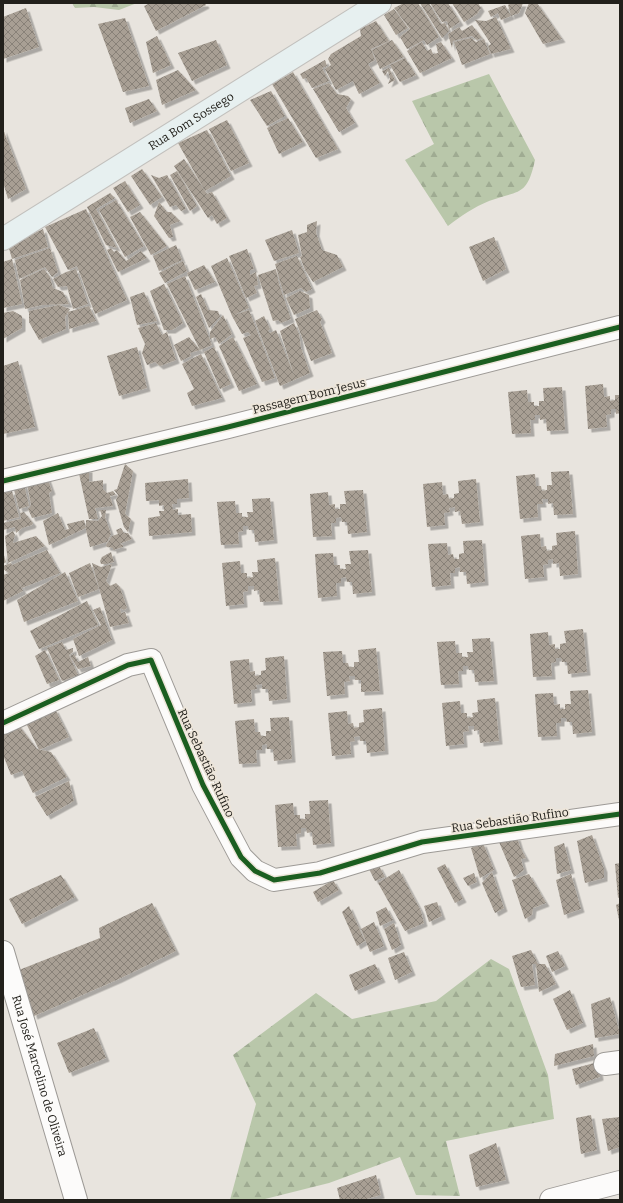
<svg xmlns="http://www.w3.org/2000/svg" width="623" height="1203" font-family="Bitter,serif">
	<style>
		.forest { fill: url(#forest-firs) }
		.building { fill: url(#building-cross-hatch); filter: url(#shadow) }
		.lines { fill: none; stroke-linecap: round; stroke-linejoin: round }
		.minor-casing { stroke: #9d9a96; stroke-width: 24 }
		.major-casing { stroke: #c2c0bd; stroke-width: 24 }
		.minor { stroke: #fcfbfa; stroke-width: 22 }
		.major { stroke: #e7f0f0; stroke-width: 22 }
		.cycleway-casing { stroke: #ede5d9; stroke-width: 8 }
		.cycleway { stroke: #1b5e20; stroke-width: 5 }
		.labels { text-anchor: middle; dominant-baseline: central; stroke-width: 3.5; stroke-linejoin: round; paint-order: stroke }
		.street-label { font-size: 12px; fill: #22201b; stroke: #ede5d9 }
	</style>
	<defs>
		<pattern id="forest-firs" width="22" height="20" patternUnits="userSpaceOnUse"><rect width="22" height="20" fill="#b9c7aa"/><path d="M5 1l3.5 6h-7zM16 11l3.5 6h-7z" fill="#9fab92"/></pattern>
		<pattern id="building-cross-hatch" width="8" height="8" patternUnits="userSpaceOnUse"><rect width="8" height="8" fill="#a89f94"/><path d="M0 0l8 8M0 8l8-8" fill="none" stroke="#888178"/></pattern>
		<filter id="shadow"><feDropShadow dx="3.5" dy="3.5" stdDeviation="0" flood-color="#0004"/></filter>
	</defs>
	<rect width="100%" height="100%" fill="#e8e4de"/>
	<g class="forest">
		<polygon points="72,3 137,3 119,10 94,7 75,8"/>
		<path d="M489,74l46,86c-8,37 -16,30 -46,41 -15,6 -28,15 -41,25l-43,-66 29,-16 -22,-43z"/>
		<polygon points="491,959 509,969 548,1075 554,1119 446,1141 460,1196 416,1195 400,1157 329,1183 261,1200 230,1200 256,1104 233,1055 316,993 352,1019 436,1001"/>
	</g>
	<g class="building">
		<polygon points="150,3 205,3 206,5 156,31 144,6"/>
		<polygon points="404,3 418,3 439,37 427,45 424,40 407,49 400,37 410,29 394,8"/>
		<polygon points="420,3 429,3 441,24 445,23 449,31 442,38"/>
		<polygon points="430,3 448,3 460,22 449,29 447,21 442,22"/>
		<polygon points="452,3 478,3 481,8 477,14 464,22"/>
		<polygon points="511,3 523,3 519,13 511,16 508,5"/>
		<polygon points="529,3 537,3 562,39 543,44 525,13"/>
		<polygon points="505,5 511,16 501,20 498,13 491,17 488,11"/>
		<polygon points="26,8 39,47 3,59 3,17"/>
		<polygon points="394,9 408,28 396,35 384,15"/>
		<polygon points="496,17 511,49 491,54 488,46 491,44 475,20 486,21"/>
		<polygon points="125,18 149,86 123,92 98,24"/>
		<polygon points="376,21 389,41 371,49 375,60 368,64 380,83 359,94 353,81 336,90 325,69 331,65 328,59 331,54 361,36 360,29"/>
		<polygon points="472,25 482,38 477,40 472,36 453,41 452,48 448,34 459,27 462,31"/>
		<polygon points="157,36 171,65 153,73 146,42"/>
		<polygon points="471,38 476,42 484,39 490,54 462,65 454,42"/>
		<polygon points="216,40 227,65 192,81 178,53"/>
		<polygon points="392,40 404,57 380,69 372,50"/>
		<polygon points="422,42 427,51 431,49 433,54 438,53 436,44 441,42 452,58 420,73 407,51"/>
		<polygon points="405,58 416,75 400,82 390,65"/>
		<polygon points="325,60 327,66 322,68 329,81 312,88 306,78 303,79 300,74"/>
		<polygon points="389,68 395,80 388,84 390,79 388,71 385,76 382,71"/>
		<polygon points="178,70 196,90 162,105 156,80"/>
		<polygon points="293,72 338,149 316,158 272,84"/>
		<polygon points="329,83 337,94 348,96 351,99 346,108 355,123 339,132 313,89"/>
		<polygon points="271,91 285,116 267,126 250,100"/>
		<polygon points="149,99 157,111 130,123 125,108"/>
		<polygon points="288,118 303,142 279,154 267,128"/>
		<polygon points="227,120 249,163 231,171 209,129"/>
		<polygon points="3,129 26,189 8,199 3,182"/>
		<polygon points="207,130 231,176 205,191 178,143"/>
		<polygon points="184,159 207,194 212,192 227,218 217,224 212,215 208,218 174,166"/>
		<polygon points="142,169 162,197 150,205 131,176"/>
		<polygon points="177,171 197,206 190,211 170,175"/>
		<polygon points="151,175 159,178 167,175 186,209 181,211 176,205 170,207"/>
		<polygon points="125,181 140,205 128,212 113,188"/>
		<polygon points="110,193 115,198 96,209 117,248 106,245 87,207"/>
		<polygon points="116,200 144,246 125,257 99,210"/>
		<polygon points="159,202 167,212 171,212 180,221 170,225 173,237 169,238 154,216"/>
		<polygon points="86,209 127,300 95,314 77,266 68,270 45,227"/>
		<polygon points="140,212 167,246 151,255 130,217"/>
		<polygon points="317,221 316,233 322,250 337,255 343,267 313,282 305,270 300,257 302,256 298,235 307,232 307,225"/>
		<polygon points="43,229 48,247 12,259 22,304 3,308 3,262 12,259 8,245"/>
		<polygon points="292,230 299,253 274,261 265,240"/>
		<polygon points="494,237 506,269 483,281 469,247"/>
		<polygon points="176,245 182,260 159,271 153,256"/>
		<polygon points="50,248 58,272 52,277 45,267 19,279 15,260"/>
		<polygon points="111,248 114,252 117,250 126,261 141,251 147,258 118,272 107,250"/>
		<polygon points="247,249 254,269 250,270 250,275 256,272 258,285 254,286 257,293 246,298 229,256"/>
		<polygon points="297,256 312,289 306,292 301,288 284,295 275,264"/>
		<polygon points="227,258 249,308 234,315 249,310 275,378 262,382 243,338 251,335 248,332 242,334 232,316 211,266"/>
		<polygon points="183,261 187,271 165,283 159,273"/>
		<polygon points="204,265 215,282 195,290 187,273"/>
		<polygon points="44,269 50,277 53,288 63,292 69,304 42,305 25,309 20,280"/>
		<polygon points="76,269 88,304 73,309 67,286 58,287 53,279 66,272"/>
		<polygon points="276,269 279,284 291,319 281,323 278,320 273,321 258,275"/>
		<polygon points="185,276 212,345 200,350 167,284"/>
		<polygon points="164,284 183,323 172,330 164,330 150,291"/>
		<polygon points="300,291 309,295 310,308 294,315 286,298"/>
		<polygon points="144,292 157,321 137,325 130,297"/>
		<polygon points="201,294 208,310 218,311 220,317 209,328 196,297"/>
		<polygon points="59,305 70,309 65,317 66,329 39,340 29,322 29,311"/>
		<polygon points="89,306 96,321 69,329 68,312"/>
		<polygon points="317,310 322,319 320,322 332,353 311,361 295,319"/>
		<polygon points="13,311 22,316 22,328 3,339 3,313"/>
		<polygon points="223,315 232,334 219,344 215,337 210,339 210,332"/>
		<polygon points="264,316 270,329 268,331 270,333 276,330 294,375 280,331 294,323 299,334 301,348 310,373 280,386 255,321"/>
		<polygon points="156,323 162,335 167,332 176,360 160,366 155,362 147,365 142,353 145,344 138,328"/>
		<polygon points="189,337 200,350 190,353 191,356 181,361 174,345"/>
		<polygon points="233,337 257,384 239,391 219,346"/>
		<polygon points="137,347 147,388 119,396 107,356"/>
		<polygon points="214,347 231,384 220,389 204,352"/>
		<polygon points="201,354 222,398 192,406 187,393 194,389 182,364"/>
		<polygon points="18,361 35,427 3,434 3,366"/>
		<polygon points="603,384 604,397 610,396 610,401 615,400 615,395 620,395 620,413 616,414 616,409 611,409 611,414 606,415 607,427 588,429 585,386"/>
		<polygon points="562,387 565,430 547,431 546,419 540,420 540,415 535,415 535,420 530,420 531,433 512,434 508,392 527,390 528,402 534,402 534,406 539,406 539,401 544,401 543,388"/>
		<polygon points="125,464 133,471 125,514 131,519 128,532 124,527 116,500 118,495 114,490 117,489"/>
		<polygon points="78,469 89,469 89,482 103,480 103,489 107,493 113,491 116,495 110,496 113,506 95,508 98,519 89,519"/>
		<polygon points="569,471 573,514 554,515 553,503 548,504 548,499 542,499 543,504 537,504 538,517 520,519 516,476 535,474 536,486 541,486 542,491 547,490 547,485 552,485 551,472"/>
		<polygon points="47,477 52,491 49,493 52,513 32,518 28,509 31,505 27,484"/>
		<polygon points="188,479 189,498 177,499 177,504 172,504 173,510 178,509 178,515 191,514 192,532 149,536 148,518 160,516 159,511 164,511 164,505 159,506 159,500 146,501 145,483"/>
		<polygon points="476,479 480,522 462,524 460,511 455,512 455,507 449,508 450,512 444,513 445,525 427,527 423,484 442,482 443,495 448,494 449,499 454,498 454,494 459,493 458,481"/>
		<polygon points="12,482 24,484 29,506 19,509"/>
		<polygon points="363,490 367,532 348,534 347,522 342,522 341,517 336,518 336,523 331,523 332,536 313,537 310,494 328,492 329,505 335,504 335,509 340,509 340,504 346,504 344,491"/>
		<polygon points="12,491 19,517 3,521 3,493"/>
		<polygon points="270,498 274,540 255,542 254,530 249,530 248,526 243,526 243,531 238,532 239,544 221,545 217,502 235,501 236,513 242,513 242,517 248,517 247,512 253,512 252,499"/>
		<polygon points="100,510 106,510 105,517 111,534 107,542 90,547 86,530 86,520 98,521 102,516"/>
		<polygon points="24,512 33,523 32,525 22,528 16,533 15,527 3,530 3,523 21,519 20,513"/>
		<polygon points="58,513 65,530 69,529 67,524 84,520 86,528 49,545 43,521"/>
		<polygon points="121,528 124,533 128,533 132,539 119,544 123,545 123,547 113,550 113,548 107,547 106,545 112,536 118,534 116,530"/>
		<polygon points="13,531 15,535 13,543 36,536 45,546 8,563 5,536"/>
		<polygon points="575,531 578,574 560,576 559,563 553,564 553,559 548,560 548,564 543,565 544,577 525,579 521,536 540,534 541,547 546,546 547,551 552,550 552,546 557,545 556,533"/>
		<polygon points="482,540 485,582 467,584 466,572 460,572 460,567 455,568 455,573 450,573 451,585 432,587 428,544 447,543 448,555 453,554 454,559 459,559 459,554 464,553 463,541"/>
		<polygon points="47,550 60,573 22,588 14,571 23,591 3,601 3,575 9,573 3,569 3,566 11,563 12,565"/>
		<polygon points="368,550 372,592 353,594 352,582 347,582 346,577 341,578 341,583 336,583 337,596 318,598 315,554 333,553 334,565 340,565 340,569 346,569 345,564 351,564 349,551"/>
		<polygon points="3,552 6,562 3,564"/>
		<polygon points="111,552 114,562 106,564 101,564 100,561 102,557"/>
		<polygon points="275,558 279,601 260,602 259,590 254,591 254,586 248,586 248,591 243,592 244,604 226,606 222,563 240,561 241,573 247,573 247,578 253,577 252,572 258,572 257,560"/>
		<polygon points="90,563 99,589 78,597 69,573"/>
		<polygon points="92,563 101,567 112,564 106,581 110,586 116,583 120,587 127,608 124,610 120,608 121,613 125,612 129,623 110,627"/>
		<polygon points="65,572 78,601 24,622 17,600"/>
		<polygon points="87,601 98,625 39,649 30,631"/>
		<polygon points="100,607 112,640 79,656 73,639 101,625 93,610"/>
		<polygon points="583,629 587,672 568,674 567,662 562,662 561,658 556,658 556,662 551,663 552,676 533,677 530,634 548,632 549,645 555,644 555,649 560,649 560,644 566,643 564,631"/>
		<polygon points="490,638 494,681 475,682 474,670 469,670 468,666 463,666 463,671 458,671 459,684 441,685 437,642 455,641 456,653 462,653 462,657 468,657 467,652 473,652 472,639"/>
		<polygon points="62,642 66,650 73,648 73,652 69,655 78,675 62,681 47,648"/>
		<polygon points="376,648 380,691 361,692 361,680 355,680 355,676 349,676 350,681 344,682 345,694 327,696 323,652 342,651 343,663 348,663 349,667 354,667 354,662 359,662 358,650"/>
		<polygon points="45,650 59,680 47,684 35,656"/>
		<polygon points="74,654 78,662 88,657 91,666 78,669 70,656"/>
		<polygon points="284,656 287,699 269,701 268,689 262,689 262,684 256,685 257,689 251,690 252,702 234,704 230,661 249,659 250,672 255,671 255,676 261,675 261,671 266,670 265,658"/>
		<polygon points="588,690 592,732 573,734 572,722 567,722 566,718 561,718 561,723 556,723 557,736 538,737 535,694 553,693 554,705 560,704 560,709 565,709 565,704 571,704 570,691"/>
		<polygon points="495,698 499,741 480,743 479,730 474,731 474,726 468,726 469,731 463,732 464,744 446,746 442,703 460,701 461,713 467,713 467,718 473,717 472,713 478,712 477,700"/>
		<polygon points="382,708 385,751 367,753 366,741 360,741 360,736 354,737 355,741 350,742 351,754 332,756 328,713 347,711 348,724 353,723 354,728 359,727 359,723 364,722 363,710"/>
		<polygon points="55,709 69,737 39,750 26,723"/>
		<polygon points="289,717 292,759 274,761 273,749 267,749 267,744 262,745 262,750 256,750 257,763 239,764 235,721 254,719 255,732 260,732 261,736 266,736 266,731 271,731 270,718"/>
		<polygon points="17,723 37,749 51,752 67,777 33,793 22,771 11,775 3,755 3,733"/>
		<polygon points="69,781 74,801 47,816 35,797"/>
		<polygon points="328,800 331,843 313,845 312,832 307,833 306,828 301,828 301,833 296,834 297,846 278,847 275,805 293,803 294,815 300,815 300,819 305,819 305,814 310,814 309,801"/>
		<polygon points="592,835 604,869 604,878 585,883 577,841"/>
		<polygon points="517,837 520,847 526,858 521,859 524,870 514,877 499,842"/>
		<polygon points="483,843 494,870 480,878 471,848"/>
		<polygon points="564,843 571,870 557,874 554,847"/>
		<polygon points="620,863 620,897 618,898 615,864"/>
		<polygon points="445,864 463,899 455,903 437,868"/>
		<polygon points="379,866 385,877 375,881 369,869"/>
		<polygon points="399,870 421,911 424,923 405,931 378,883"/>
		<polygon points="492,872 504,908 495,913 482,883"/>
		<polygon points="474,873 477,882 468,886 463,878"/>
		<polygon points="529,874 546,903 533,908 532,915 525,919 512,880"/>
		<polygon points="571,874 581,909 564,915 556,880"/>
		<polygon points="61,875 75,897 22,924 9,899"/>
		<polygon points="333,880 339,890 318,902 313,892"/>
		<polygon points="437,902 442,916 429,922 424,906"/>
		<polygon points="152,903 176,951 119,979 34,1016 19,970 100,938 99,928"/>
		<polygon points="620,903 620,920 619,920 616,905"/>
		<polygon points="349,906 365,941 357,946 342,912"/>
		<polygon points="386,907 393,920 380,926 376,912"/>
		<polygon points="374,922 384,946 370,952 361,929"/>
		<polygon points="394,923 401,945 392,950 384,929"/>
		<polygon points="531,950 538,964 545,964 556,984 539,992 536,964 532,964 535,985 521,987 512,956"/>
		<polygon points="558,951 565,966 552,972 546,956"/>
		<polygon points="404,952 412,972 395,980 388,958"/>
		<polygon points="375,964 382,979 355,991 349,975"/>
		<polygon points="570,990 583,1023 567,1030 553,999"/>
		<polygon points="610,997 620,1034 595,1038 591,1004"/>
		<polygon points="94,1028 106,1058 69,1073 57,1043"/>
		<polygon points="593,1044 594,1056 554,1066 555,1054"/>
		<polygon points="598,1062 600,1077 576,1085 572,1069"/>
		<polygon points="591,1115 597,1150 581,1154 576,1118"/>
		<polygon points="620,1117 620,1147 608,1151 602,1119"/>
		<polygon points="496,1143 506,1180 476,1187 469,1155"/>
		<polygon points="376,1175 381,1195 363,1200 340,1200 337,1188"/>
	</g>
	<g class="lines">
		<defs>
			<g id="minor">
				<polyline points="3,481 228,427 620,327"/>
				<polyline points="3,723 128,665 151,660 203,785 241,857 255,871 274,880 320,873 422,842 620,814"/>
				<path id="s1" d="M3,952l73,248"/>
				<polyline points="605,1064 620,1062"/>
				<polyline points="551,1200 620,1182"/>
			</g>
			<g id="major">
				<path id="s2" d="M3,239l377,-236"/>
			</g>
		</defs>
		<use href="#minor" class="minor-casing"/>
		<use href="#major" class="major-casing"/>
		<use href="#minor" class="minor"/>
		<use href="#major" class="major"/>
		<defs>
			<g id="cycleway">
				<polyline points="3,481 228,427 620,327"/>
				<polyline points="3,723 128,665 151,660 203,785 241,857 255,871 274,880 320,873 422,842 620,814"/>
			</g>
		</defs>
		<use href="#cycleway" class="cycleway-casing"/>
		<use href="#cycleway" class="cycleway"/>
	</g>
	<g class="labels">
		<g class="street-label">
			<text stroke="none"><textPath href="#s2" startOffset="222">Rua Bom Sossego</textPath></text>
			<text transform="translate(309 396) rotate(-14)">Passagem Bom Jesus</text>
			<text transform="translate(206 763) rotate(65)">Rua Sebastião Rufino</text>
			<text transform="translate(510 820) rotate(-8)">Rua Sebastião Rufino</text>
			<text stroke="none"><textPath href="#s1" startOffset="129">Rua José Marcelino de Oliveira</textPath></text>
		</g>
	</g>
	<rect width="623" height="1203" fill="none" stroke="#22201b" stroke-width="8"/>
</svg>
